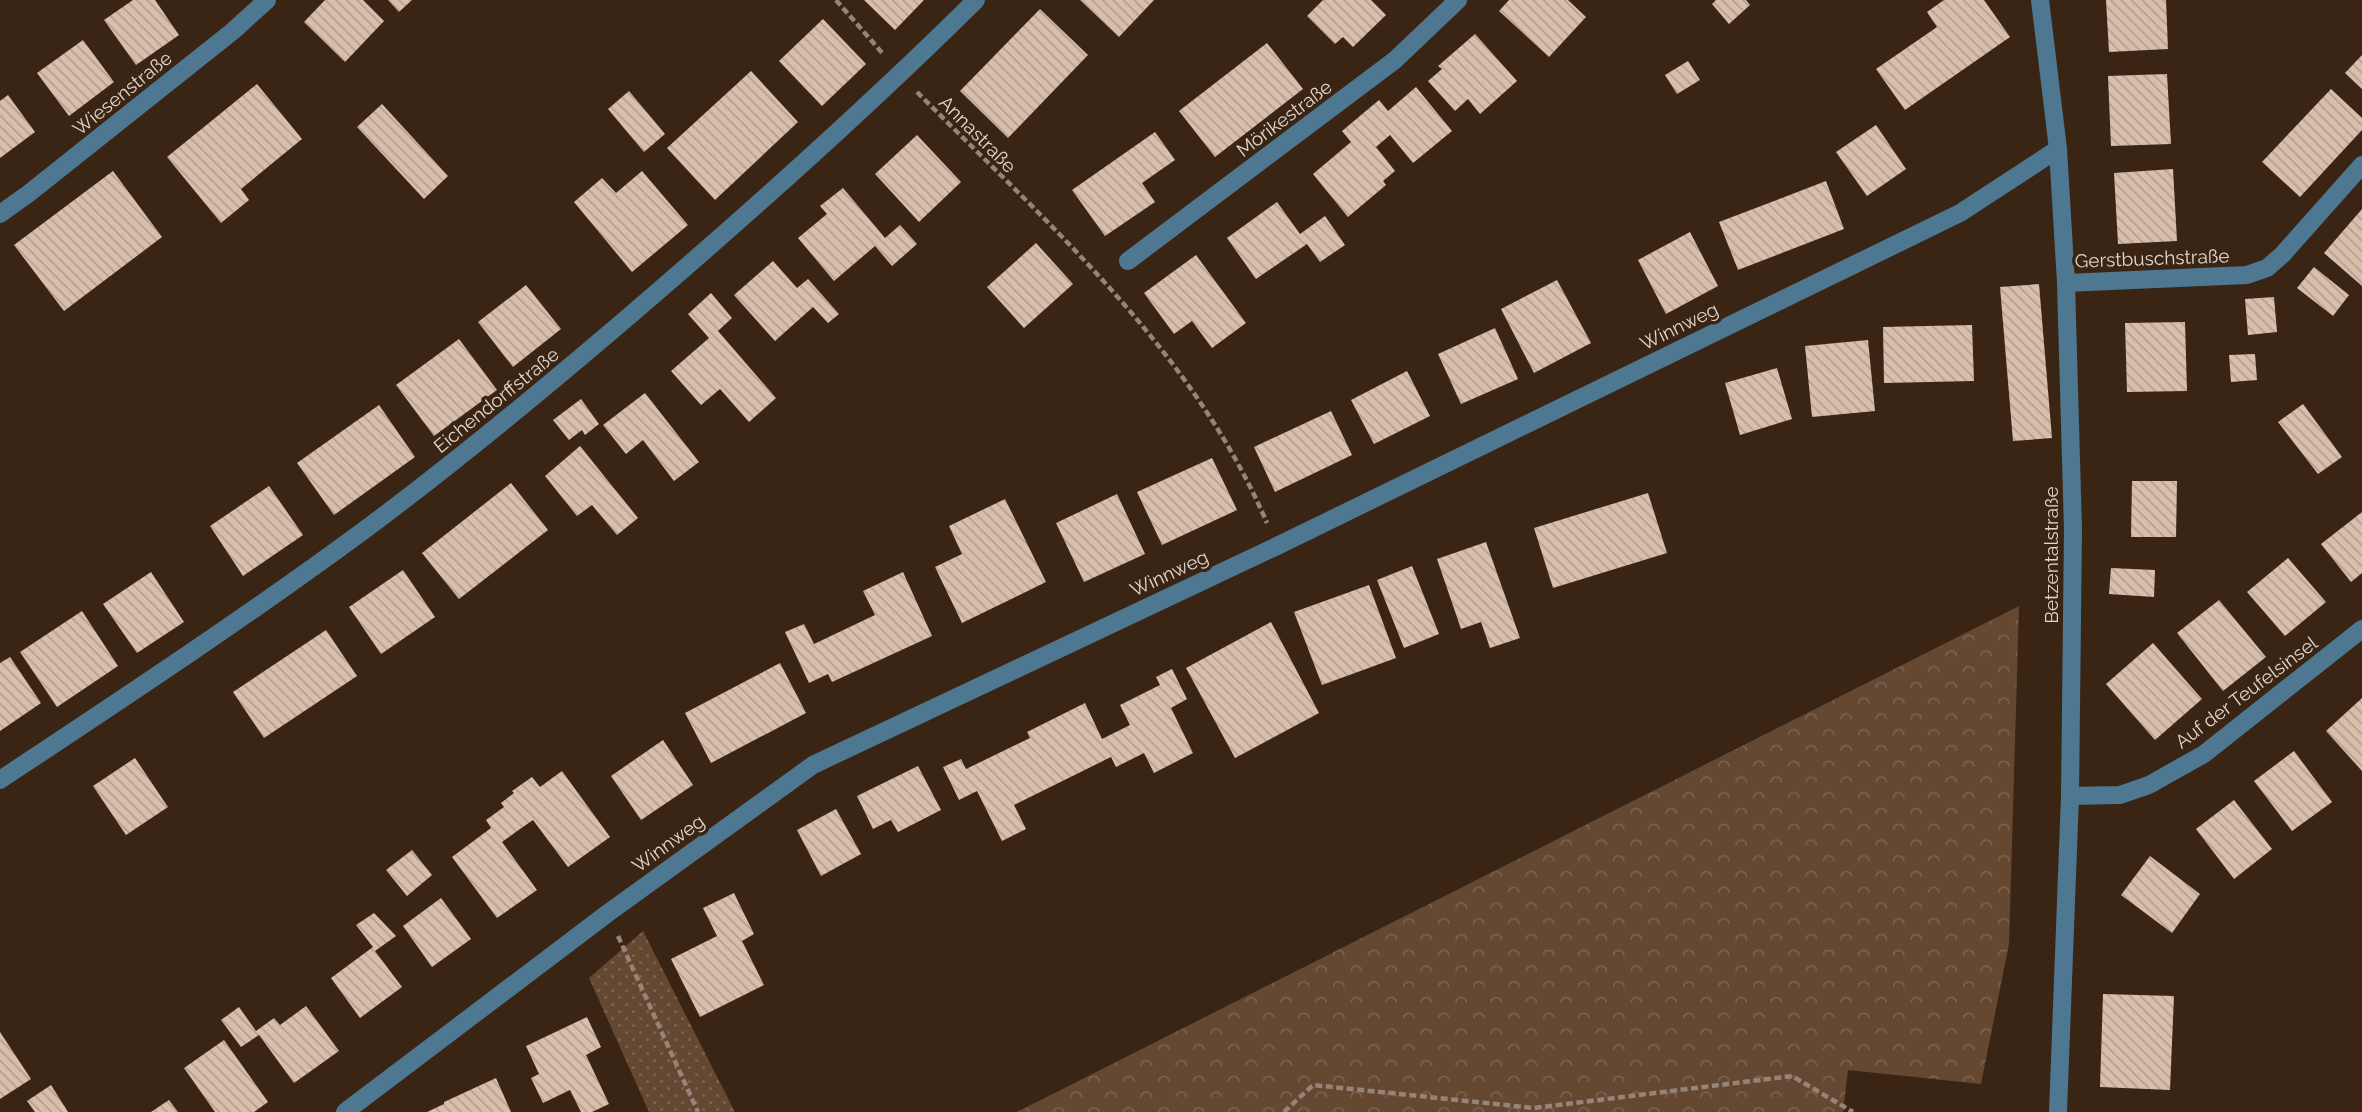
<svg xmlns="http://www.w3.org/2000/svg" width="2362" height="1112" font-family="Raleway,sans-serif">
	<style>
		.grass { fill: url(#grass-dots) }
		.forest { fill: url(#forest-crowns) }
		.building { fill: url(#building-back-hatch) }
		.lines { fill: none; stroke-linecap: round; stroke-linejoin: round }
		.path { stroke: #968478; stroke-width: 4.5; stroke-dasharray: 7 3.5; stroke-linecap: butt }
		.minor { stroke: #4e7892; stroke-width: 18 }
		.labels { text-anchor: middle; dominant-baseline: central; stroke-width: 7; stroke-linejoin: round; paint-order: stroke }
		.street-label { font-size: 19px; fill: #e2d4ca; stroke: #3a2515 }
	</style>
	<defs>
		<pattern id="grass-dots" width="8" height="8" patternUnits="userSpaceOnUse" patternTransform="scale(1.75)"><rect width="8" height="8" fill="#644831"/><path d="M2 2h.1M6 6h.1" fill="none" stroke="#7a624e" stroke-width="1.8" stroke-linecap="round"/></pattern>
		<pattern id="forest-crowns" width="20" height="18" patternUnits="userSpaceOnUse" patternTransform="scale(1.75)"><rect width="20" height="18" fill="#644831"/><path d="M2 6a3 3 0 1 1 6 0M12 15a3 3 0 1 1 6 0" fill="none" stroke="#7a624e"/></pattern>
		<pattern id="building-back-hatch" width="6" height="6" patternUnits="userSpaceOnUse" patternTransform="scale(1.75)"><rect width="6" height="6" fill="#d9bfab"/><path d="M-1 5l2 2M0 0l6 6M5-1l2 2" fill="none" stroke="#b49f90"/></pattern>
	</defs>
	<rect width="100%" height="100%" fill="#3a2515"/>
	<polygon class="grass" points="643,931 735,1112 649,1112 589,978"/>
	<polygon class="forest" points="2019,606 2009,944 1981,1084 1848,1070 1843,1112 1017,1112"/>
	<g class="building">
		<polygon points="133,0 155,0 179,35 136,65 104,20"/>
		<polygon points="325,0 363,0 384,21 345,62 304,22"/>
		<polygon points="388,0 412,0 399,12"/>
		<polygon points="864,0 924,0 895,30"/>
		<polygon points="1080,0 1154,0 1119,37"/>
		<polygon points="1323,0 1371,0 1386,15 1353,47 1343,37 1335,44 1307,16"/>
		<polygon points="1509,0 1568,0 1586,17 1549,57 1499,11"/>
		<polygon points="1716,0 1746,0 1750,5 1729,24 1712,4"/>
		<polygon points="1944,0 1984,0 2010,37 1905,110 1876,69 1937,27 1927,12"/>
		<polygon points="2106,0 2166,0 2168,49 2109,52"/>
		<polygon points="1040,9 1088,55 1008,138 960,91"/>
		<polygon points="823,19 866,64 822,106 779,61"/>
		<polygon points="1475,34 1517,81 1480,114 1468,99 1455,111 1428,81 1442,69 1438,66"/>
		<polygon points="83,40 114,82 69,116 37,73"/>
		<polygon points="1267,43 1303,89 1215,157 1179,111"/>
		<polygon points="2362,55 2362,89 2345,73"/>
		<polygon points="1688,61 1700,80 1677,94 1665,75"/>
		<polygon points="751,71 798,122 715,200 667,148"/>
		<polygon points="2167,74 2171,144 2111,146 2108,76"/>
		<polygon points="257,84 302,139 241,189 249,200 221,223 167,157"/>
		<polygon points="1416,87 1452,131 1413,163 1390,135 1376,147 1395,171 1383,181 1386,185 1348,217 1313,174 1351,142 1342,131 1379,100 1388,111"/>
		<polygon points="2331,89 2362,118 2362,130 2300,197 2262,162"/>
		<polygon points="629,91 665,134 644,152 608,109"/>
		<polygon points="8,95 35,132 0,158 0,101"/>
		<polygon points="382,104 448,176 424,199 357,127"/>
		<polygon points="1876,125 1906,169 1867,196 1836,152"/>
		<polygon points="1155,132 1175,160 1142,183 1155,202 1105,236 1072,190"/>
		<polygon points="917,135 961,182 919,222 875,174"/>
		<polygon points="2173,169 2177,241 2118,244 2114,173"/>
		<polygon points="113,171 162,237 64,311 14,245"/>
		<polygon points="642,171 688,225 632,272 574,202 602,178 616,193"/>
		<polygon points="1826,181 1844,229 1738,270 1719,222"/>
		<polygon points="843,188 885,238 900,225 917,244 892,266 875,246 834,281 798,238 827,214 820,206"/>
		<polygon points="1277,202 1300,234 1325,216 1345,245 1320,262 1307,244 1256,279 1227,238"/>
		<polygon points="2362,209 2362,286 2324,253"/>
		<polygon points="1690,232 1718,286 1666,314 1638,260"/>
		<polygon points="1036,243 1073,284 1024,328 987,287"/>
		<polygon points="1196,255 1246,323 1212,348 1192,321 1174,334 1144,293"/>
		<polygon points="773,261 797,288 808,279 839,314 828,323 813,307 775,341 734,295"/>
		<polygon points="2314,267 2349,295 2333,316 2297,288"/>
		<polygon points="1557,280 1591,343 1534,373 1501,309"/>
		<polygon points="2039,284 2052,438 2013,441 2000,287"/>
		<polygon points="526,285 561,329 513,367 478,322"/>
		<polygon points="711,293 732,318 718,331 776,398 749,422 720,389 701,405 671,371 709,338 688,314"/>
		<polygon points="2274,297 2277,332 2248,335 2245,299"/>
		<polygon points="2185,322 2187,391 2127,392 2125,323"/>
		<polygon points="1972,325 1974,381 1884,383 1883,327"/>
		<polygon points="1495,328 1518,379 1461,404 1438,354"/>
		<polygon points="459,339 497,390 434,436 396,385"/>
		<polygon points="1868,340 1875,411 1812,417 1805,346"/>
		<polygon points="2255,354 2257,380 2231,382 2229,355"/>
		<polygon points="1777,368 1792,419 1740,435 1725,383"/>
		<polygon points="1407,371 1430,416 1374,444 1351,400"/>
		<polygon points="645,393 699,462 674,481 643,440 626,454 603,425"/>
		<polygon points="581,399 599,424 585,435 582,430 569,440 553,420"/>
		<polygon points="2303,404 2342,457 2318,474 2278,422"/>
		<polygon points="379,405 415,457 334,515 297,463"/>
		<polygon points="1331,411 1352,455 1275,492 1254,447"/>
		<polygon points="580,446 638,518 617,535 592,505 577,516 545,476"/>
		<polygon points="1212,458 1237,510 1162,545 1137,492"/>
		<polygon points="2132,481 2177,481 2176,537 2131,537"/>
		<polygon points="511,483 548,530 459,599 422,553"/>
		<polygon points="269,486 303,535 243,576 210,526"/>
		<polygon points="1648,493 1667,553 1553,588 1534,528"/>
		<polygon points="1117,494 1145,554 1084,582 1056,523"/>
		<polygon points="1005,499 1046,582 962,623 935,567 962,554 949,526"/>
		<polygon points="2362,512 2362,573 2351,582 2321,544"/>
		<polygon points="1486,542 1520,638 1490,648 1481,622 1461,629 1437,559"/>
		<polygon points="2288,558 2326,602 2285,636 2247,592"/>
		<polygon points="1412,566 1439,634 1404,648 1377,580"/>
		<polygon points="2111,568 2155,570 2154,597 2109,594"/>
		<polygon points="403,570 435,617 381,654 349,607"/>
		<polygon points="151,572 184,622 137,653 103,604"/>
		<polygon points="903,572 932,636 832,682 828,674 809,683 785,632 804,624 814,644 875,615 863,591"/>
		<polygon points="1369,585 1396,658 1322,685 1294,612"/>
		<polygon points="2219,600 2266,657 2223,691 2177,633"/>
		<polygon points="82,611 118,666 57,707 20,652"/>
		<polygon points="1271,622 1319,713 1235,758 1186,668"/>
		<polygon points="326,630 357,676 264,738 233,692"/>
		<polygon points="2153,643 2202,699 2155,740 2106,684"/>
		<polygon points="10,657 41,703 0,731 0,663"/>
		<polygon points="780,663 806,713 711,763 685,713"/>
		<polygon points="1172,669 1187,699 1171,708 1193,753 1154,773 1144,753 1116,767 1111,757 1014,805 1026,829 1002,841 977,791 959,800 943,767 961,759 966,769 1030,738 1027,732 1085,703 1102,739 1130,725 1120,705 1160,685 1156,677"/>
		<polygon points="2362,698 2362,771 2326,731"/>
		<polygon points="663,740 693,785 641,820 611,776"/>
		<polygon points="2294,751 2332,802 2292,831 2254,781"/>
		<polygon points="135,758 168,807 126,835 93,786"/>
		<polygon points="918,766 941,810 898,832 891,820 873,829 857,796"/>
		<polygon points="562,771 610,837 568,867 533,820 520,829 502,842 537,890 497,918 452,857 491,828 486,820 504,807 501,803 514,793 512,791 532,777 540,787"/>
		<polygon points="2234,800 2272,849 2234,879 2196,829"/>
		<polygon points="836,809 861,854 821,876 797,830"/>
		<polygon points="412,850 432,875 407,896 386,870"/>
		<polygon points="2150,856 2200,894 2172,933 2121,895"/>
		<polygon points="734,893 754,934 742,941 764,985 700,1017 671,959 717,936 703,908"/>
		<polygon points="441,898 471,939 432,967 403,926"/>
		<polygon points="374,913 396,936 375,951 402,987 360,1018 331,978 373,947 356,925"/>
		<polygon points="2103,994 2174,996 2170,1090 2100,1087"/>
		<polygon points="306,1006 339,1051 294,1083 259,1035 241,1047 221,1020 239,1007 256,1031 274,1018 280,1025"/>
		<polygon points="587,1017 601,1047 586,1055 609,1104 592,1112 581,1112 570,1090 543,1103 531,1078 539,1074 526,1046"/>
		<polygon points="0,1032 31,1079 0,1099"/>
		<polygon points="224,1040 268,1102 254,1112 215,1112 184,1068"/>
		<polygon points="496,1078 511,1112 427,1112 444,1104 444,1102"/>
		<polygon points="51,1085 68,1112 35,1112 27,1101"/>
		<polygon points="169,1100 178,1112 151,1112"/>
	</g>
	<g class="lines">
		<g class="path">
			<polyline points="836,0 884,55"/>
			<path d="M917,92c130,131 276,258 350,431"/>
			<polyline points="618,936 698,1112"/>
			<polyline points="1284,1112 1313,1085 1534,1108 1792,1076 1853,1112"/>
		</g>
		<g class="minor">
			<polyline points="2040,0 2058,149 2066,283 2073,530 2070,796 2058,1112"/>
			<polyline points="0,214 28,194 233,31 267,0"/>
			<polyline points="1128,261 1395,60 1458,0"/>
			<polyline points="2066,283 2247,275 2267,268 2282,255 2362,165"/>
			<path d="M0,780c122,-81 245,-162 363,-249 101,-75 198,-156 293,-238 110,-95 217,-191 320,-293"/>
			<polyline points="2070,796 2120,795 2149,785 2204,754 2362,629"/>
			<polyline points="345,1112 608,913 813,765 1277,546 1960,213 2058,149"/>
		</g>
	</g>
	<g class="labels">
		<g class="street-label">
			<text transform="translate(122 93) rotate(-39)">Wiesenstraße</text>
			<text transform="translate(1284 118) rotate(-37)">Mörikestraße</text>
			<text transform="translate(978 134) rotate(45)">Annastraße</text>
			<text transform="translate(2152 258) rotate(-2)">Gerstbuschstraße</text>
			<text transform="translate(1679 326) rotate(-26)">Winnweg</text>
			<text transform="translate(496 400) rotate(-39)">Eichendorffstraße</text>
			<text transform="translate(2051 555) rotate(-90)">Betzentalstraße</text>
			<text transform="translate(1169 573) rotate(-25)">Winnweg</text>
			<text transform="translate(2246 692) rotate(-37)">Auf der Teufelsinsel</text>
			<text transform="translate(668 843) rotate(-36)">Winnweg</text>
		</g>
	</g>
</svg>
